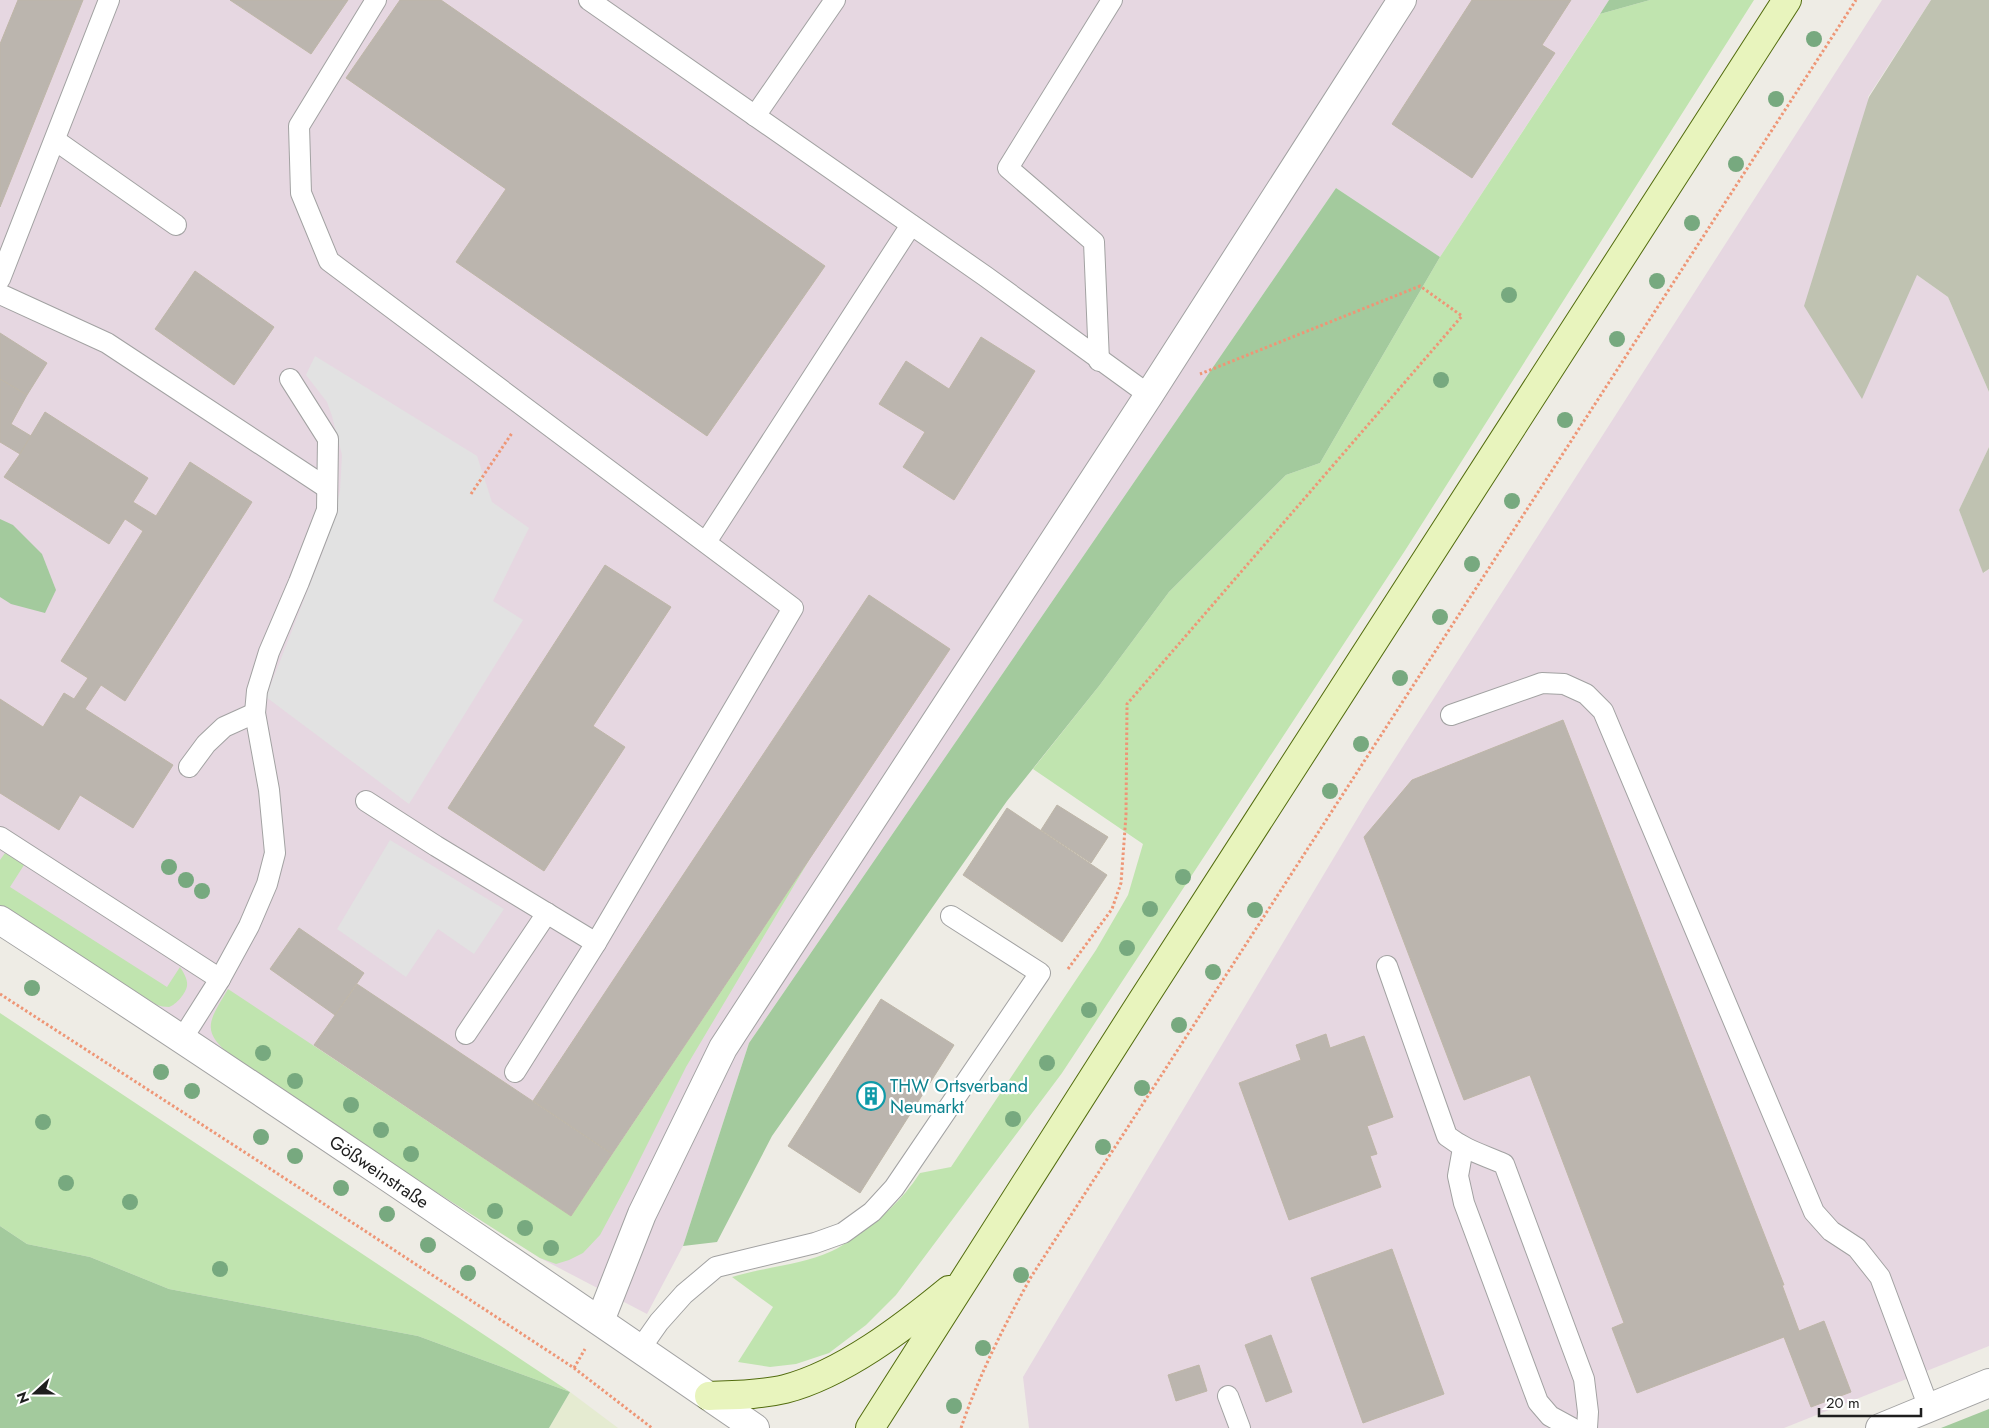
<svg xmlns="http://www.w3.org/2000/svg" width="1989" height="1428" font-family="Jost,sans-serif">
	<style>
		.industrial { fill: #e6d7e1 }
		.construction { fill: #bfc2b1 }
		.farmland { fill: #e5ebd1 }
		.grass { fill: #c0e4af }
		.forest { fill: #a3ca9d }
		.parking { fill: #e2e2e2 }
		.building { fill: #bbb5ae; stroke: #beb6a8 }
		.lines { fill: none; stroke-linecap: round; stroke-linejoin: round }
		.lane-casing { stroke: #a2a2a2; stroke-width: 22 }
		.street-casing { stroke: #a2a2a2; stroke-width: 30 }
		.secondary-casing { stroke: #526c0e; stroke-width: 30 }
		.path { stroke: #ee9676; stroke-width: 3; stroke-dasharray: 2.5 2.5; stroke-linecap: butt }
		.lane { stroke: #fff; stroke-width: 20 }
		.street { stroke: #fff; stroke-width: 28 }
		.secondary { stroke: #e8f4bd; stroke-width: 28 }
		.tree { fill: #77a97f }
		.labels { text-anchor: middle; dominant-baseline: central; stroke-width: 4.5; stroke-linejoin: round; paint-order: stroke }
		.culture-label { font-size: 18px; fill: #0d838f; stroke: #fff; text-anchor: start }
		.street-label { font-size: 18px; fill: #1e1e1e; stroke: #fff }
	</style>
	<rect width="100%" height="100%" fill="#eeece5"/>
	<g class="industrial">
		<polygon points="0,0 1609,0 1440,257 1336,188 749,1043 683,1246 647,1314 540,1258 419,1181 157,1005 0,905"/>
		<polygon points="1882,0 1931,0 1868,97 1917,275 1948,297 1989,392 1989,447 1959,510 1984,573 1989,569 1989,1346 1784,1428 1029,1428 1023,1377 1366,804"/>
	</g>
	<g class="construction">
		<polygon points="1931,0 1989,0 1989,392 1948,297 1917,275 1862,399 1804,306 1869,97"/>
		<polygon points="1989,447 1989,569 1983,573 1959,510"/>
	</g>
	<polygon class="farmland" points="570,1392 618,1428 549,1428"/>
	<g class="grass">
		<path d="M1650,0h104l-348,549 -344,524 -166,222 -30,30 -37,28 -33,11 -26,3 -32,-5 35,-55 -41,-30c33,-10 69,-12 100,-26 7,-3 13,-8 20,-12 27,-19 50,-38 68,-66l31,-6 145,-217 32,-55 15,-51 -110,-75 66,-83 70,-94 117,-117 34,-12 120,-206 160,-243z"/>
		<path d="M5,853l19,12 -14,22 157,100 13,-20c3,5 8,12 7,19 -1,7 -11,19 -18,21 -4,0 -9,-1 -12,-2l-157,-100v-45z"/>
		<path d="M811,857l-125,210 -57,114 -29,54 -17,18 -14,7 -13,4 -16,-6 -121,-77 -185,-123c-34,-27 -26,-35 -6,-69l343,227z"/>
		<polygon points="0,1013 570,1392 418,1336 169,1289 90,1257 27,1244 0,1226"/>
	</g>
	<g class="forest">
		<polygon points="1609,0 1650,0 1600,14"/>
		<polygon points="1336,188 1440,257 1320,463 1286,475 1169,592 1099,686 1007,801 772,1136 717,1242 683,1246 749,1043"/>
		<polygon points="0,519 13,525 42,554 56,590 45,613 11,604 0,597"/>
		<polygon points="0,1226 27,1244 90,1257 169,1289 418,1336 570,1392 549,1428 0,1428"/>
		<polygon points="1989,1409 1989,1428 1941,1428"/>
	</g>
	<g class="parking">
		<polygon points="315,356 477,456 492,502 529,528 493,601 523,620 409,804 266,697 327,541 340,491 342,455 332,416 327,402 306,375"/>
		<polygon points="390,840 504,909 474,954 438,929 406,977 337,929"/>
	</g>
	<g class="building">
		<polygon points="18,0 83,0 0,207 0,44"/>
		<polygon points="230,0 348,0 311,54"/>
		<polygon points="400,0 441,0 825,266 707,436 456,262 506,189 346,78"/>
		<polygon points="1472,0 1571,0 1542,45 1555,53 1472,178 1392,124"/>
		<polygon points="195,271 274,327 234,385 155,329"/>
		<polygon points="0,333 47,363 27,395 0,379"/>
		<polygon points="981,337 1035,371 954,500 903,467 925,432 879,404 906,361 949,389"/>
		<polygon points="0,379 27,395 11,424 31,436 20,454 0,442"/>
		<polygon points="45,412 148,478 133,502 156,516 190,462 252,502 125,701 101,685 85,709 173,765 133,828 80,795 59,830 0,793 0,699 43,727 64,693 74,699 88,678 61,661 143,531 125,519 109,544 4,477 20,454"/>
		<polygon points="605,565 671,607 593,726 625,747 544,871 448,808"/>
		<polygon points="869,595 950,649 612,1154 533,1101"/>
		<polygon points="1563,720 1784,1285 1782,1285 1799,1331 1824,1321 1851,1392 1811,1407 1784,1337 1637,1393 1612,1328 1624,1323 1530,1075 1464,1100 1364,837 1412,780"/>
		<polygon points="1057,805 1108,837 1091,863 1041,830"/>
		<polygon points="1007,808 1107,875 1062,942 963,875"/>
		<polygon points="299,928 364,973 335,1015 270,969"/>
		<polygon points="357,984 612,1154 571,1216 314,1045"/>
		<polygon points="881,999 954,1045 860,1193 788,1146"/>
		<polygon points="1326,1034 1330,1048 1364,1036 1393,1117 1367,1126 1377,1154 1370,1156 1381,1187 1289,1220 1239,1083 1301,1060 1296,1045"/>
		<polygon points="1392,1249 1444,1394 1363,1423 1311,1278"/>
		<polygon points="1271,1335 1292,1392 1266,1402 1245,1345"/>
		<polygon points="1199,1365 1207,1391 1176,1401 1168,1375"/>
	</g>
	<g class="lines">
		<defs>
			<g id="lane">
				<polyline points="589,0 985,276 1149,395"/>
				<polyline points="755,116 835,0"/>
				<polyline points="55,140 176,225"/>
				<polyline points="0,279 109,0"/>
				<polyline points="0,294 107,343 327,488"/>
				<polyline points="1099,361 1094,242 1008,168 1112,0"/>
				<polyline points="706,542 911,225"/>
				<polyline points="1451,715 1542,683 1564,684 1586,694 1603,711 1814,1212 1831,1231 1857,1248 1880,1277 1929,1408"/>
				<polyline points="189,767 206,744 224,727 255,713"/>
				<polyline points="366,801 436,846 596,943 793,608 329,261 301,193 299,126 376,0"/>
				<polyline points="0,837 220,979"/>
				<path d="M1387,966l60,170c18,14 37,19 57,28l80,215 4,33 -1,16"/>
				<polyline points="466,1034 547,913"/>
				<polyline points="182,1039 220,979 249,926 267,884 275,853 269,790 255,713 257,691 269,652 299,582 327,510 328,439 290,379"/>
				<polyline points="515,1072 596,943"/>
				<polyline points="1463,1148 1458,1176 1464,1203 1538,1402 1550,1416 1572,1428"/>
				<polyline points="640,1349 659,1322 684,1294 716,1267 815,1243 843,1233 872,1212 894,1188 1040,973 951,916"/>
				<polyline points="1228,1396 1240,1428"/>
			</g>
			<g id="street">
				<path d="M0,920c255,165 505,336 755,508"/>
				<polyline points="600,1321 642,1214 723,1048 1149,395 1402,0"/>
				<polyline points="1880,1428 1989,1383"/>
			</g>
			<g id="secondary">
				<path d="M709,1396c25,-1 51,-1 76,-7 58,-15 119,-62 164,-99"/>
				<polyline points="870,1428 1142,1001 1787,0"/>
			</g>
		</defs>
		<use href="#lane" class="lane-casing"/>
		<use href="#street" class="street-casing"/>
		<use href="#secondary" class="secondary-casing"/>
		<g class="path">
			<polyline points="471,494 512,433"/>
			<polyline points="1068,969 1112,909 1121,883 1126,815 1127,704 1462,316 1420,286 1200,374"/>
			<polyline points="0,994 269,1168 574,1368 652,1428"/>
			<polyline points="574,1368 585,1349"/>
			<path d="M961,1428c18,-53 43,-102 70,-151l825,-1277"/>
		</g>
		<use href="#lane" class="lane"/>
		<use href="#street" class="street"/>
		<use href="#secondary" class="secondary"/>
	</g>
	<g class="tree">
		<circle cx="1814" cy="39" r="8"/>
		<circle cx="1776" cy="99" r="8"/>
		<circle cx="1736" cy="164" r="8"/>
		<circle cx="1692" cy="223" r="8"/>
		<circle cx="1657" cy="281" r="8"/>
		<circle cx="1509" cy="295" r="8"/>
		<circle cx="1617" cy="339" r="8"/>
		<circle cx="1441" cy="380" r="8"/>
		<circle cx="1565" cy="420" r="8"/>
		<circle cx="1512" cy="501" r="8"/>
		<circle cx="1472" cy="564" r="8"/>
		<circle cx="1440" cy="617" r="8"/>
		<circle cx="1400" cy="678" r="8"/>
		<circle cx="1361" cy="744" r="8"/>
		<circle cx="1330" cy="791" r="8"/>
		<circle cx="169" cy="867" r="8"/>
		<circle cx="1183" cy="877" r="8"/>
		<circle cx="186" cy="880" r="8"/>
		<circle cx="202" cy="891" r="8"/>
		<circle cx="1150" cy="909" r="8"/>
		<circle cx="1255" cy="910" r="8"/>
		<circle cx="1127" cy="948" r="8"/>
		<circle cx="1213" cy="972" r="8"/>
		<circle cx="32" cy="988" r="8"/>
		<circle cx="1089" cy="1010" r="8"/>
		<circle cx="1179" cy="1025" r="8"/>
		<circle cx="263" cy="1053" r="8"/>
		<circle cx="1047" cy="1063" r="8"/>
		<circle cx="161" cy="1072" r="8"/>
		<circle cx="295" cy="1081" r="8"/>
		<circle cx="1142" cy="1088" r="8"/>
		<circle cx="192" cy="1091" r="8"/>
		<circle cx="351" cy="1105" r="8"/>
		<circle cx="1013" cy="1119" r="8"/>
		<circle cx="43" cy="1122" r="8"/>
		<circle cx="381" cy="1130" r="8"/>
		<circle cx="261" cy="1137" r="8"/>
		<circle cx="1103" cy="1147" r="8"/>
		<circle cx="411" cy="1154" r="8"/>
		<circle cx="295" cy="1156" r="8"/>
		<circle cx="66" cy="1183" r="8"/>
		<circle cx="341" cy="1188" r="8"/>
		<circle cx="130" cy="1202" r="8"/>
		<circle cx="495" cy="1211" r="8"/>
		<circle cx="387" cy="1214" r="8"/>
		<circle cx="525" cy="1228" r="8"/>
		<circle cx="428" cy="1245" r="8"/>
		<circle cx="551" cy="1248" r="8"/>
		<circle cx="220" cy="1269" r="8"/>
		<circle cx="468" cy="1273" r="8"/>
		<circle cx="1021" cy="1275" r="8"/>
		<circle cx="983" cy="1348" r="8"/>
		<circle cx="954" cy="1406" r="8"/>
	</g>
	<defs>
		<symbol id="building-ring" viewBox="-11 -11 22 22"><circle r="9.5" fill="#fff" stroke="#0f9aa8" stroke-width="1.5"/><path d="M-4-6H4V6H1V3H-1V6H-4ZM-2.5-4.3h1.7v1.8h-1.7ZM.8-4.3h1.7v1.8H.8ZM-2.5-1h1.7V.8h-1.7ZM.8-1h1.7V.8H.8Z" fill="#0f9aa8"/></symbol>
	</defs>
	<g fill-rule="evenodd">
		<use href="#building-ring" x="855" y="1080" width="32" height="32"/>
	</g>
	<g class="labels">
		<g class="culture-label">
			<text x="890" y="1086">THW Ortsverband<tspan x="890" dy="21">Neumarkt</tspan></text>
		</g>
		<g class="street-label">
			<text transform="translate(379 1172) rotate(34)">Gößweinstraße</text>
		</g>
	</g>
	<g transform="translate(35 1393) rotate(249)" stroke="#ffffff" stroke-width="4" paint-order="stroke">
	<path d="M0-4L9 19L0 12L-9 19Z" fill="#1e1e1e"/>
	<text y="-8" font-size="14" font-weight="bold" text-anchor="middle" fill="#1e1e1e">N</text>
	</g>
	<path d="M1819 1408v8h102v-8" fill="none" stroke="#1e1e1e" stroke-width="2.5"/>
	<text x="1826" y="1408" font-size="15" fill="#1e1e1e" stroke="#ffffff" stroke-width="4" paint-order="stroke">20 m</text>
</svg>
